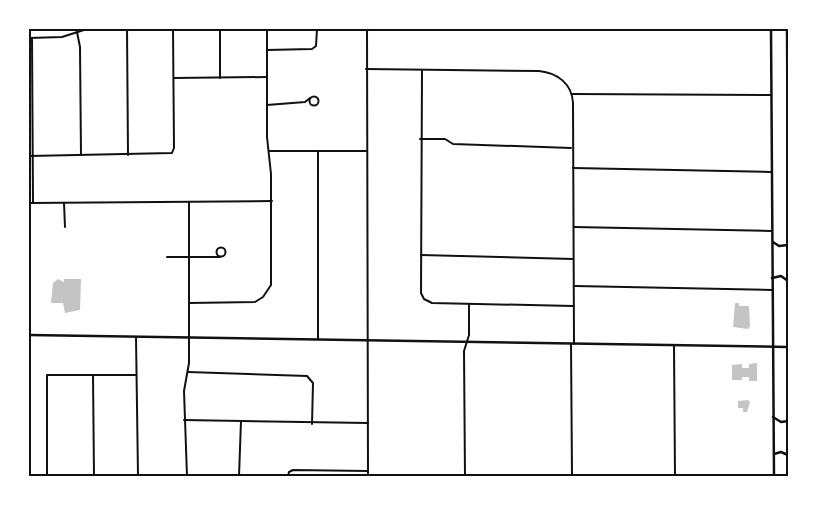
<svg xmlns="http://www.w3.org/2000/svg" width="817" height="505" font-family="Raleway,sans-serif">
	<style>
		.building { fill: #c4c4c4 }
		.lines { fill: none; stroke-linecap: round; stroke-linejoin: round }
		.minor { stroke: #111; stroke-width: 2 }
		.tertiary { stroke: #111; stroke-width: 2 }
		.secondary { stroke: #111; stroke-width: 2.5 }
		.primary { stroke: #111; stroke-width: 2.5 }
		.neatline { fill: none; stroke: #111; stroke-width: 2 }
	</style>
	<rect width="100%" height="100%" fill="#fff"/>
	<g class="building">
		<polygon points="58,279 64,282 64,279 81,279 80,310 65,313 63,303 51,303 53,283"/>
		<polygon points="735,303 739,303 739,306 749,306 750,326 748,329 733,327"/>
		<polygon points="757,363 757,381 749,381 749,377 742,377 742,380 732,380 732,365 742,364 742,368 749,368 749,364"/>
		<polygon points="748,400 750,402 747,412 743,412 743,408 738,408 738,401"/>
	</g>
	<g class="lines">
		<g class="minor">
			<polyline points="127,29 128,155"/>
			<polyline points="220,29 220,78"/>
			<polyline points="77,32 80,47 81,155"/>
			<polyline points="29,38 62,37 87,29"/>
			<polyline points="32,38 33,203"/>
			<polyline points="267,50 312,49 316,46 317,29"/>
			<path d="M366,69l173,2c19,2 33,13 34,32l1,241"/>
			<polyline points="422,71 421,293 424,299 432,303 573,306"/>
			<polyline points="174,78 267,77"/>
			<polyline points="572,94 771,95"/>
			<circle cx="314" cy="101" r="4.5"/>
			<polyline points="267,105 305,102 310,98"/>
			<polyline points="420,139 445,139 453,144 571,148"/>
			<polyline points="269,151 366,151"/>
			<polyline points="318,151 318,339"/>
			<polyline points="29,156 172,153 174,148 173,29"/>
			<polyline points="573,168 771,172"/>
			<polyline points="29,203 272,201"/>
			<polyline points="64,203 65,227"/>
			<polyline points="574,227 772,231"/>
			<circle cx="221" cy="252" r="4.5"/>
			<polyline points="421,255 573,259"/>
			<polyline points="167,257 220,257"/>
			<polyline points="575,286 772,290"/>
			<polyline points="189,303 255,302 263,297 271,285 271,174 267,137 267,29"/>
			<polyline points="136,337 138,476"/>
			<polyline points="571,344 572,476"/>
			<polyline points="674,346 675,476"/>
			<polyline points="188,372 307,376 313,383 312,424"/>
			<polyline points="93,375 94,476"/>
			<polyline points="184,420 368,423"/>
			<polyline points="47,476 47,375 136,375"/>
			<polyline points="187,476 184,391 189,363 189,202"/>
			<polyline points="239,476 241,421"/>
			<polyline points="288,476 289,472 293,470 368,471"/>
			<polyline points="465,476 464,351 469,335 469,305"/>
		</g>
		<polyline class="tertiary" points="367,29 368,476"/>
		<polyline class="secondary" points="29,335 788,347"/>
		<g class="primary">
			<polyline points="771,29 774,476"/>
			<polyline points="787,29 788,213"/>
			<polyline points="773,242 779,246 788,245"/>
			<polyline points="772,278 781,276 788,281"/>
			<polyline points="773,417 781,422 788,421"/>
			<polyline points="774,454 781,452 788,455"/>
		</g>
	</g>
	<rect width="817" height="505" fill="none" stroke="#ffffff" stroke-width="60"/>
	<rect x="30" y="30" width="757" height="445" class="neatline"/>
</svg>
